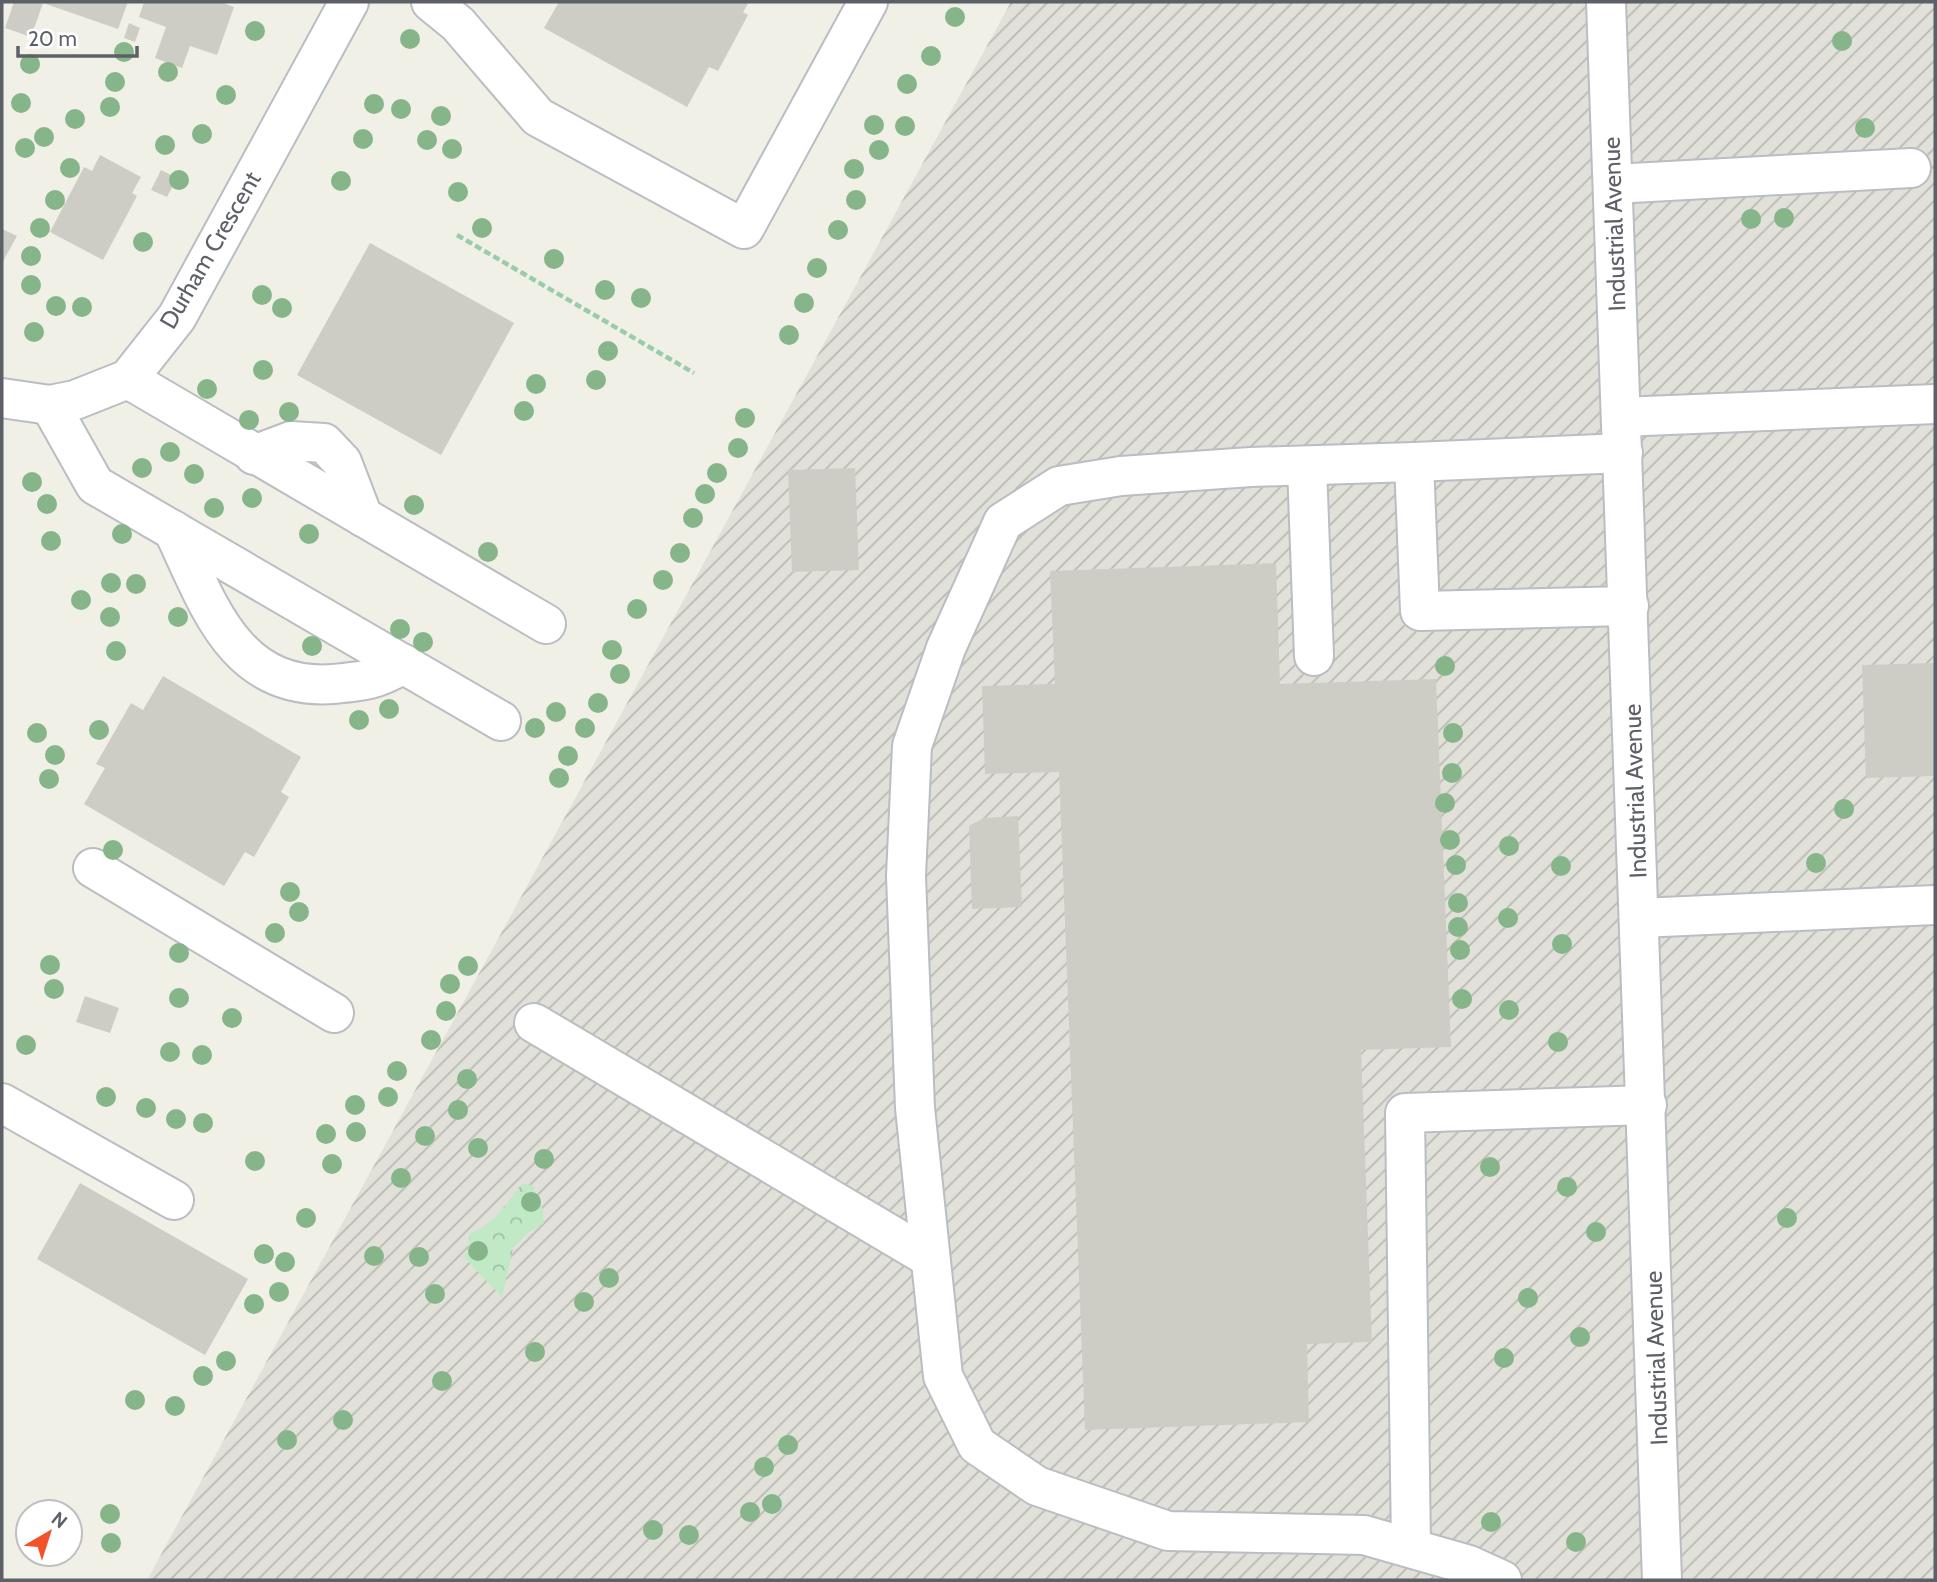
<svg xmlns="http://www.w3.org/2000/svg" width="1937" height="1582" font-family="Cabin,sans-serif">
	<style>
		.industrial { fill: url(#industrial-furrows) }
		.forest { fill: url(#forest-crowns) }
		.building { fill: #cecdc5 }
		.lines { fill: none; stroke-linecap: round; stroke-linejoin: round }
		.minor-casing { stroke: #babdc2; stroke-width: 42 }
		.path { stroke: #99cbae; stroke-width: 4.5; stroke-dasharray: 7 3.5; stroke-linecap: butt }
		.minor { stroke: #fff; stroke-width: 38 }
		.tree { fill: #86b58a }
		.labels { text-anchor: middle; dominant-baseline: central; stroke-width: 5; stroke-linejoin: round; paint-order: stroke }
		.street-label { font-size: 24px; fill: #5d6067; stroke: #fff }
	</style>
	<defs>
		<pattern id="industrial-furrows" width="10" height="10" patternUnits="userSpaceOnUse" patternTransform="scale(1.75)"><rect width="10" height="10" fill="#e1e1da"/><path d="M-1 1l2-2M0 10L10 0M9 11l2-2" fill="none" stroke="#babab5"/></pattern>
		<pattern id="forest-crowns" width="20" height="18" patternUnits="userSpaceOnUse" patternTransform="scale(1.75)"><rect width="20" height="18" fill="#c1e9c6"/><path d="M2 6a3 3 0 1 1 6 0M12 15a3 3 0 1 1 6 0" fill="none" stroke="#a0c0a5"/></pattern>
	</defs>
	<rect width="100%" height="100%" fill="#f0f0e6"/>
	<polygon class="industrial" points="1011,2 1935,2 1935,1580 147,1580"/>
	<path class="forest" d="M522,1184l10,1 11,25 1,13 -16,10 -15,15 -11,49 -39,-41 6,-4 -1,-4 2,-15c24,-8 36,-30 52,-49z"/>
	<g class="building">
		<polygon points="14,2 128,2 118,29 43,3 31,37 5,28"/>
		<polygon points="144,2 220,2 234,7 217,55 190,46 182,68 155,58 166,27 139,17"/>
		<polygon points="559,2 749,2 743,12 748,15 718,71 709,67 687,107 544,28"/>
		<polygon points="129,23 140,28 135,42 124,38"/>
		<polygon points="100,155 141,177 132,193 137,196 103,260 50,232 84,167 92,171"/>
		<polygon points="161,170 177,178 167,197 151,190"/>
		<polygon points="2,229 17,236 2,263"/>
		<polygon points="370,243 514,323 441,455 297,375"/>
		<polygon points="855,468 859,570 792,572 788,470"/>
		<polygon points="1276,563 1280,684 1436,679 1451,1047 1361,1050 1372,1342 1307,1344 1309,1422 1085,1430 1059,772 985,774 982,686 1055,684 1050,571"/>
		<polygon points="1935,663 1935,776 1866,778 1862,665"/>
		<polygon points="163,676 301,757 281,792 289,797 254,857 245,852 224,886 84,804 105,768 96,764 131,703 143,710"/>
		<polygon points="1018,816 1022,907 972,909 969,826 984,818"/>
		<polygon points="85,996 119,1008 110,1033 76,1022"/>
		<polygon points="80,1183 248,1279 205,1355 37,1259"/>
	</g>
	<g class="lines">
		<defs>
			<g id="minor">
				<polyline points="431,2 458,24 538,117 744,229 868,2"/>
				<polyline points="1606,2 1662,1580"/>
				<polyline points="1613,184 1911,168"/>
				<polyline points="128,379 546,624"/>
				<polyline points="2,398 50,405 75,400 128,379 177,317 349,2"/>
				<polyline points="50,405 95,485 501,721"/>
				<polyline points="1621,417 1935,404"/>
				<polyline points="1623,453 1414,462 1420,611 1629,606"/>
				<polyline points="254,455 291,441 324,443 342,462 363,517"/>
				<polyline points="1414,462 1251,467 1121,476 1059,486 1003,522 946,648 912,746 906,876 915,1108 943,1376 977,1445 1037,1486 1168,1531 1364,1535 1469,1565 1502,1580"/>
				<polyline points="1307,466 1314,656"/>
				<path d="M173,530c35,73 61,161 160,154 33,-3 42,-4 71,-20"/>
				<polyline points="93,868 334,1013"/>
				<polyline points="1640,918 1935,905"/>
				<polyline points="534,1023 930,1258"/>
				<polyline points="2,1103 174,1200"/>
				<polyline points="1411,1548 1405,1113 1647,1105"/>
			</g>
		</defs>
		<use href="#minor" class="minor-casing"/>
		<polyline class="path" points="457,235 694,373"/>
		<use href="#minor" class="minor"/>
	</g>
	<g class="tree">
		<circle cx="955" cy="17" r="10"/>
		<circle cx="255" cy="31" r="10"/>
		<circle cx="410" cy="39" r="10"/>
		<circle cx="1842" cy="41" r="10"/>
		<circle cx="124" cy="52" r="10"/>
		<circle cx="931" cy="56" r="10"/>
		<circle cx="30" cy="64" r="10"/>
		<circle cx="168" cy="72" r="10"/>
		<circle cx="115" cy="82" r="10"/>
		<circle cx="907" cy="84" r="10"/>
		<circle cx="226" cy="95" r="10"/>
		<circle cx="21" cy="103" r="10"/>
		<circle cx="374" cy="104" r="10"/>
		<circle cx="110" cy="107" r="10"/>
		<circle cx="401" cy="109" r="10"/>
		<circle cx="441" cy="116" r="10"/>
		<circle cx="75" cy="119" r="10"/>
		<circle cx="874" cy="125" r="10"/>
		<circle cx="905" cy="126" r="10"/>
		<circle cx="1865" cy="128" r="10"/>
		<circle cx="202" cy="134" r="10"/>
		<circle cx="44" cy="137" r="10"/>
		<circle cx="363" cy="139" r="10"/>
		<circle cx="427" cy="140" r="10"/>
		<circle cx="165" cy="145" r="10"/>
		<circle cx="25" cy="148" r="10"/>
		<circle cx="452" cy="149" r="10"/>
		<circle cx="879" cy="150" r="10"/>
		<circle cx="70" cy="168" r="10"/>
		<circle cx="854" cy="169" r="10"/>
		<circle cx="179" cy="180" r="10"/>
		<circle cx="341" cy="181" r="10"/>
		<circle cx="458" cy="192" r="10"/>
		<circle cx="55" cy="200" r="10"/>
		<circle cx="856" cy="200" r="10"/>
		<circle cx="1784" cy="218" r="10"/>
		<circle cx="1751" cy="219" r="10"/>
		<circle cx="40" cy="228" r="10"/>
		<circle cx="482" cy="228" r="10"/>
		<circle cx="838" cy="230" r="10"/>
		<circle cx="143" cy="242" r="10"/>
		<circle cx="31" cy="256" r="10"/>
		<circle cx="554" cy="259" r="10"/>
		<circle cx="817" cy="268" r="10"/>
		<circle cx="31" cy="285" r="10"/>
		<circle cx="605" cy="290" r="10"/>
		<circle cx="262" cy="295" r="10"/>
		<circle cx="641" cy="298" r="10"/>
		<circle cx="804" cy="303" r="10"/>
		<circle cx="56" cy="306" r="10"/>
		<circle cx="82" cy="307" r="10"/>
		<circle cx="282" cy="308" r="10"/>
		<circle cx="34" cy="332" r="10"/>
		<circle cx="789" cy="335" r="10"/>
		<circle cx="608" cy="351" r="10"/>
		<circle cx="263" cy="370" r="10"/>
		<circle cx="596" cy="380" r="10"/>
		<circle cx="536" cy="384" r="10"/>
		<circle cx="207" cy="389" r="10"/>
		<circle cx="524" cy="411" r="10"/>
		<circle cx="289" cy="412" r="10"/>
		<circle cx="745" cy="418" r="10"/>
		<circle cx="249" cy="420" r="10"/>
		<circle cx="738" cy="448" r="10"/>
		<circle cx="170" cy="452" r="10"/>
		<circle cx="142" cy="468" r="10"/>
		<circle cx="717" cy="473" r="10"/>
		<circle cx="194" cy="474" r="10"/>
		<circle cx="32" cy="482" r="10"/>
		<circle cx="705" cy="494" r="10"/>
		<circle cx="252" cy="498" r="10"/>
		<circle cx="47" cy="504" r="10"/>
		<circle cx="414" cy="505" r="10"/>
		<circle cx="214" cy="508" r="10"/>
		<circle cx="693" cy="518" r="10"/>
		<circle cx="122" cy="534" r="10"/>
		<circle cx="309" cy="534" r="10"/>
		<circle cx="51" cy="541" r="10"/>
		<circle cx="488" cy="552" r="10"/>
		<circle cx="680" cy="553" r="10"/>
		<circle cx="663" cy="580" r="10"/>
		<circle cx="111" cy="583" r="10"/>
		<circle cx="136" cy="584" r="10"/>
		<circle cx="81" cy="600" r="10"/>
		<circle cx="637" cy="609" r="10"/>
		<circle cx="110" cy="617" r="10"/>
		<circle cx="178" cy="617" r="10"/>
		<circle cx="400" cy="629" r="10"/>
		<circle cx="423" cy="642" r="10"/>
		<circle cx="312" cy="646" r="10"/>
		<circle cx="612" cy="650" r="10"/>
		<circle cx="116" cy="651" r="10"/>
		<circle cx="1445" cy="666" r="10"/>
		<circle cx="620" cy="674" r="10"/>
		<circle cx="598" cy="703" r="10"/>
		<circle cx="389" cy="709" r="10"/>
		<circle cx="556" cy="712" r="10"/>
		<circle cx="359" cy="720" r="10"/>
		<circle cx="535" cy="728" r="10"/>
		<circle cx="585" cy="728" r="10"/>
		<circle cx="99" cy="730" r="10"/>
		<circle cx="37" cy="733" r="10"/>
		<circle cx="1453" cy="733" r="10"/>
		<circle cx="55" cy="755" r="10"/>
		<circle cx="568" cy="756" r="10"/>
		<circle cx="1452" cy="773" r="10"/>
		<circle cx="559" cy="778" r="10"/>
		<circle cx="49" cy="779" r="10"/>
		<circle cx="1445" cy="803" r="10"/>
		<circle cx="1844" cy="809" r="10"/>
		<circle cx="1450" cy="840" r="10"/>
		<circle cx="1509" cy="846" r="10"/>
		<circle cx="113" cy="850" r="10"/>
		<circle cx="1816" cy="863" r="10"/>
		<circle cx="1456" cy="865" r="10"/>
		<circle cx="1561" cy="866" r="10"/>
		<circle cx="290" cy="892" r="10"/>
		<circle cx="1458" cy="903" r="10"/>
		<circle cx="299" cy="912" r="10"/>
		<circle cx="1508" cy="918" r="10"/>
		<circle cx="1458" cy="927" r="10"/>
		<circle cx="275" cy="933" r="10"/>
		<circle cx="1562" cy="944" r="10"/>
		<circle cx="1460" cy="950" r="10"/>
		<circle cx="179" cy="953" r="10"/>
		<circle cx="50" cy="965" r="10"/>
		<circle cx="468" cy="966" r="10"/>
		<circle cx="450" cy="984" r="10"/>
		<circle cx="54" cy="989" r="10"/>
		<circle cx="179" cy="998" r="10"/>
		<circle cx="1462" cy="999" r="10"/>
		<circle cx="1509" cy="1010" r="10"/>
		<circle cx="446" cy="1011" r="10"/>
		<circle cx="232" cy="1018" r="10"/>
		<circle cx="431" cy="1040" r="10"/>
		<circle cx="1558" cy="1042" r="10"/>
		<circle cx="26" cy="1045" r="10"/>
		<circle cx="170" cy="1052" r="10"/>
		<circle cx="202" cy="1055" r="10"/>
		<circle cx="397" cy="1071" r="10"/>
		<circle cx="467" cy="1079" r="10"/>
		<circle cx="106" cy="1097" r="10"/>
		<circle cx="388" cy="1097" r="10"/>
		<circle cx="355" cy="1105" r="10"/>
		<circle cx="146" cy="1108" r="10"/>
		<circle cx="458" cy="1110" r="10"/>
		<circle cx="176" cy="1119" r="10"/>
		<circle cx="203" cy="1123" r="10"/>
		<circle cx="356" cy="1132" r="10"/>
		<circle cx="326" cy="1134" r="10"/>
		<circle cx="425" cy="1136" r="10"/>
		<circle cx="478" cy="1148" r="10"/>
		<circle cx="544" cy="1159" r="10"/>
		<circle cx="255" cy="1161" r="10"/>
		<circle cx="332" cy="1164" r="10"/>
		<circle cx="1490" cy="1167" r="10"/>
		<circle cx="401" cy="1178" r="10"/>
		<circle cx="1567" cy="1187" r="10"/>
		<circle cx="531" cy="1202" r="10"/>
		<circle cx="306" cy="1218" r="10"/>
		<circle cx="1787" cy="1218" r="10"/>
		<circle cx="1596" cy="1232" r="10"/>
		<circle cx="478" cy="1251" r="10"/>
		<circle cx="264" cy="1254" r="10"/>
		<circle cx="374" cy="1256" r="10"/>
		<circle cx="419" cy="1257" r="10"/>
		<circle cx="285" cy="1262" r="10"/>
		<circle cx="609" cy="1278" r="10"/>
		<circle cx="279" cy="1292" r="10"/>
		<circle cx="435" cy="1294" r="10"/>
		<circle cx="1528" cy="1298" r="10"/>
		<circle cx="584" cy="1302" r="10"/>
		<circle cx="254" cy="1304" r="10"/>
		<circle cx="1580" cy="1337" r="10"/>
		<circle cx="535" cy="1352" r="10"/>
		<circle cx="1504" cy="1358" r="10"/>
		<circle cx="226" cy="1361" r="10"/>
		<circle cx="203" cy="1376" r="10"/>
		<circle cx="442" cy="1381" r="10"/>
		<circle cx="135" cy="1400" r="10"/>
		<circle cx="175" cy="1406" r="10"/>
		<circle cx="343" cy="1420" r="10"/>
		<circle cx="287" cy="1440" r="10"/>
		<circle cx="788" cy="1445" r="10"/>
		<circle cx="764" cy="1467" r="10"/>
		<circle cx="772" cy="1504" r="10"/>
		<circle cx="750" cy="1512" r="10"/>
		<circle cx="110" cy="1514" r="10"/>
		<circle cx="1491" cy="1522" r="10"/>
		<circle cx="653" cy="1530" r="10"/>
		<circle cx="689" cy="1535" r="10"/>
		<circle cx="1576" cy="1542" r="10"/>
		<circle cx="111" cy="1543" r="10"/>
	</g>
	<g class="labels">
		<g class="street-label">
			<text transform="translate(1614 224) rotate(-92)">Industrial Avenue</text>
			<text transform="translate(210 250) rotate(-60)">Durham Crescent</text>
			<text transform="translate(1635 791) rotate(-92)">Industrial Avenue</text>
			<text transform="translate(1656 1358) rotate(-92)">Industrial Avenue</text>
		</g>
	</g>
	<rect width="1937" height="1582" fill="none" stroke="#5d6067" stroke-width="7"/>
	<g transform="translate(49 1533) rotate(39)"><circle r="33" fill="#ffffff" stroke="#bebfc2" stroke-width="2"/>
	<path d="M0-5L12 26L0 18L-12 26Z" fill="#f45228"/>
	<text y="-10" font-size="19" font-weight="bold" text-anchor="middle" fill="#5d6067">N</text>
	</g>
	<path d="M18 46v10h119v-10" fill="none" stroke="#5d6067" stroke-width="3.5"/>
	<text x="28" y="46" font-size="21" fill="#5d6067" stroke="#ffffff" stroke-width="5" paint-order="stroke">20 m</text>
</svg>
